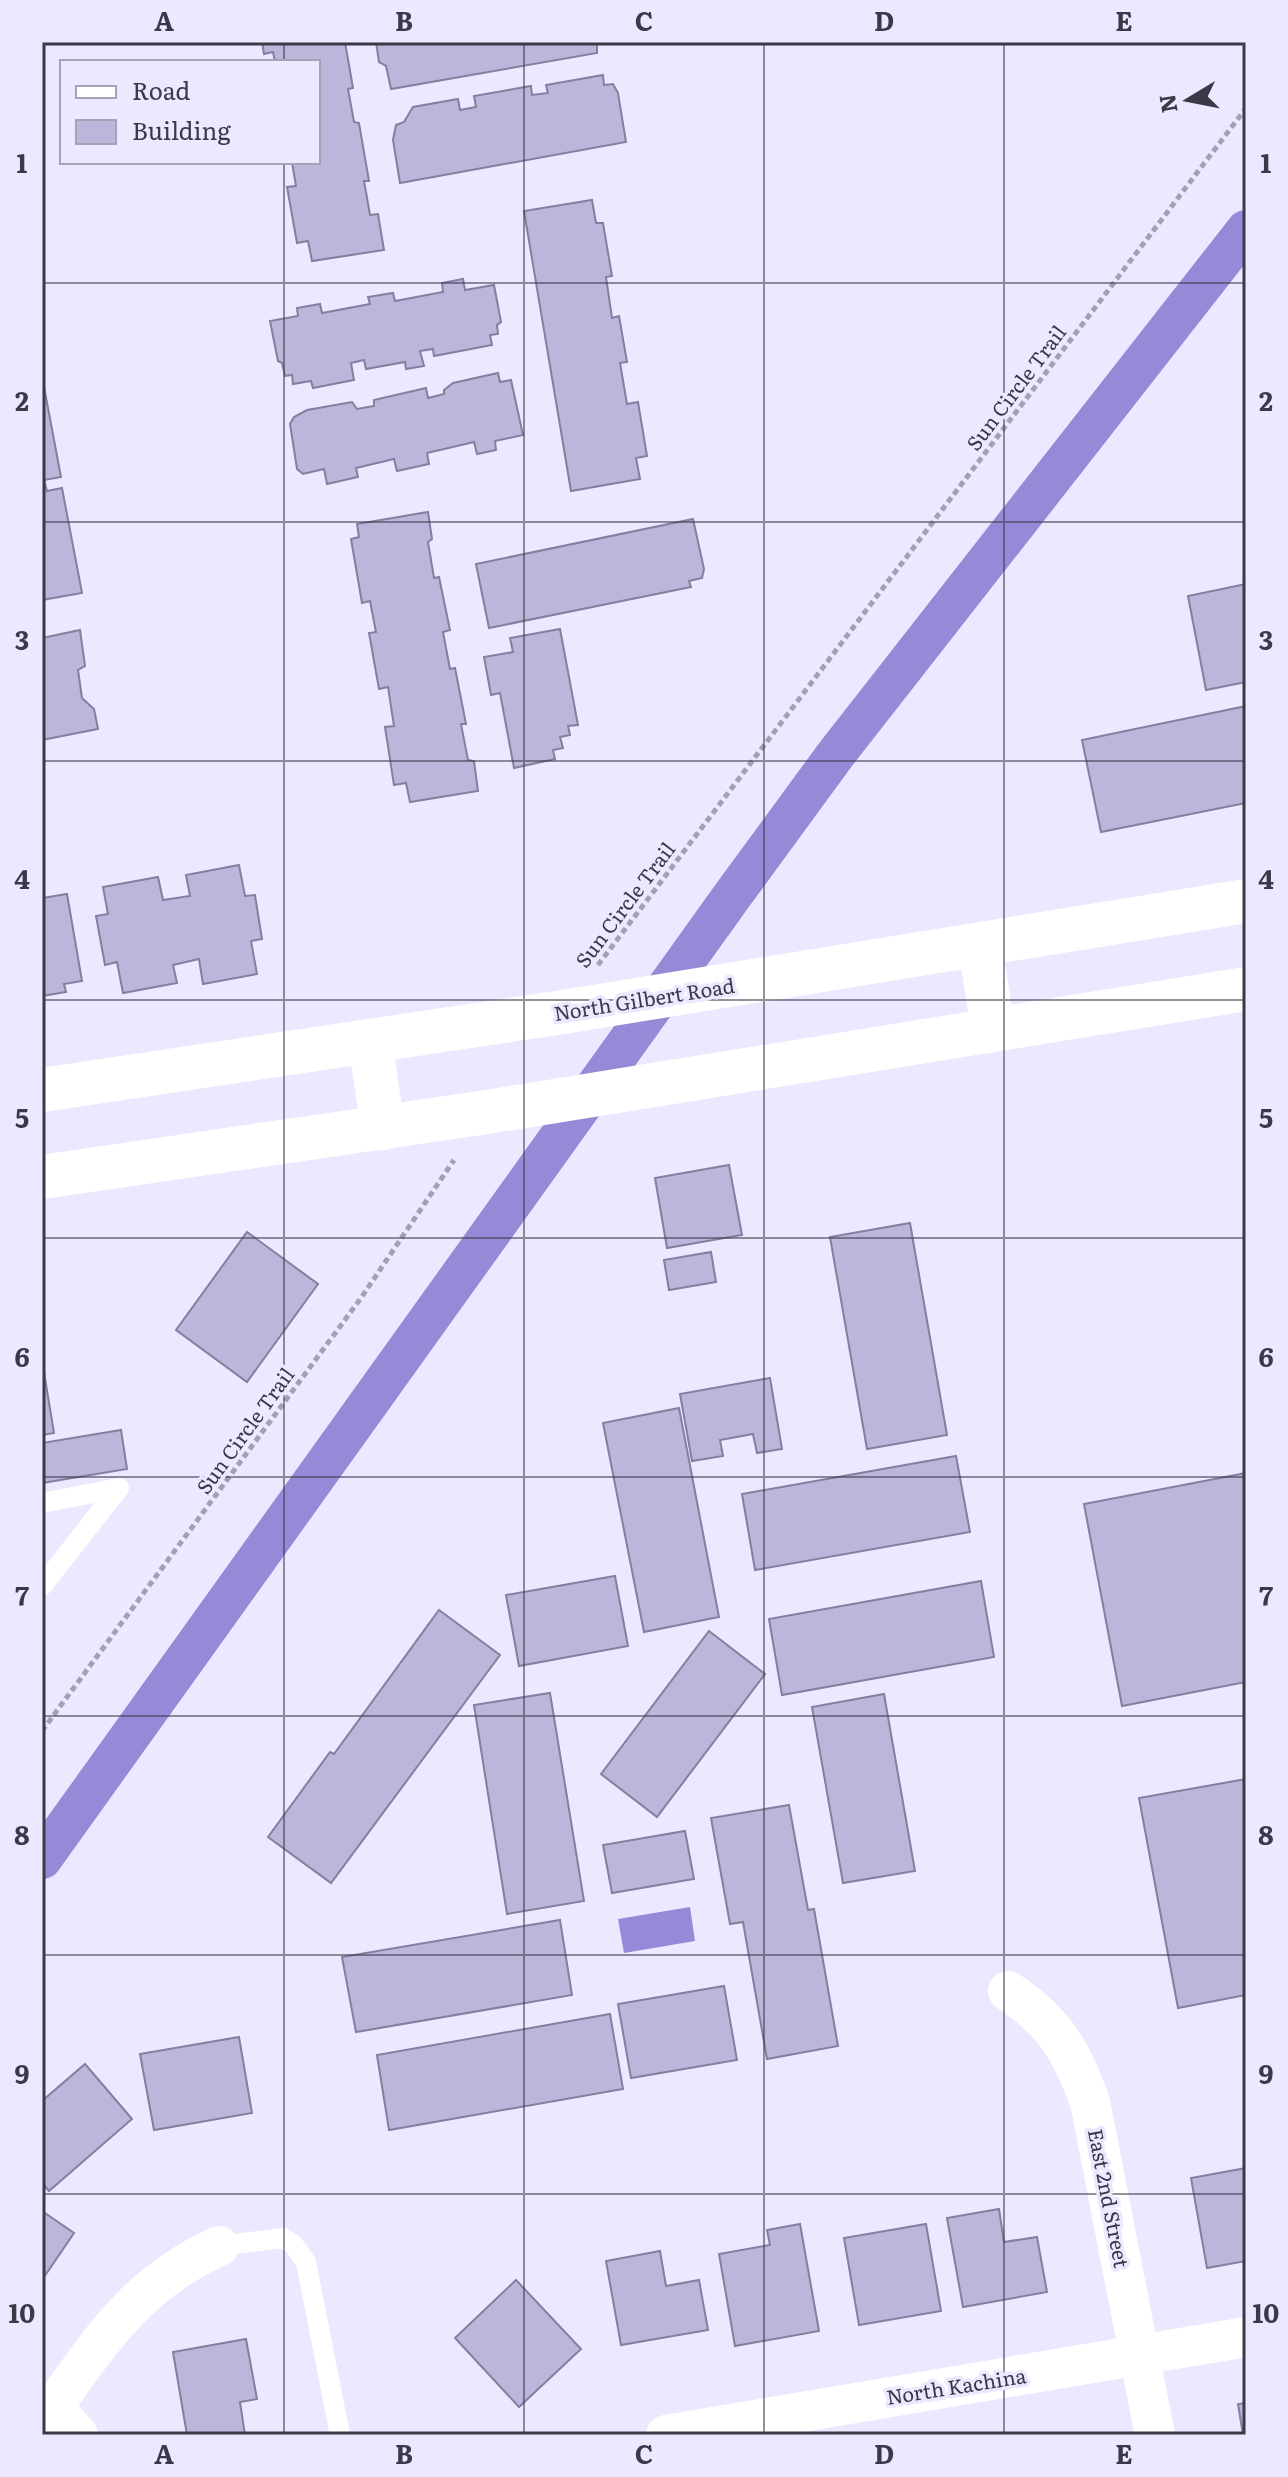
<svg xmlns="http://www.w3.org/2000/svg" width="1288" height="2477" font-family="Literata,serif">
	<style>
		.water { fill: #9789d7 }
		.lines { fill: none; stroke-linecap: round; stroke-linejoin: round }
		.canal { stroke: #9789d7; stroke-width: 40 }
		.building { fill: #bbb7da; stroke: #847fa0; stroke-width: 2 }
		.path { stroke: #a2a0b3; stroke-width: 5; stroke-dasharray: 6 4; stroke-linecap: butt }
		.lane { stroke: #fff; stroke-width: 20 }
		.street { stroke: #fff; stroke-width: 40 }
		.primary { stroke: #fff; stroke-width: 44 }
		.grid { fill: none; stroke: #3b3948; stroke-width: 2; stroke-opacity: 0.55 }
		.labels { text-anchor: middle; dominant-baseline: central; stroke-width: 7; stroke-linejoin: round; paint-order: stroke }
		.street-label { font-size: 20px; fill: #3b3948; stroke: #ebe9ff }
		.neatline { fill: none; stroke: #3b3948; stroke-width: 3 }
		.grid-label { font-size: 26px; text-anchor: middle; font-weight: bold; fill: #3b3948 }
	</style>
	<rect width="100%" height="100%" fill="#ebe9ff"/>
	<polygon class="water" points="690,1907 695,1941 624,1953 618,1919"/>
	<g class="lines">
		<polyline class="canal" points="42,1859 732,896 836,754 1246,230"/>
	</g>
	<g class="building">
		<polygon points="262,42 345,42 353,88 348,89 354,122 359,123 369,181 364,181 370,215 378,214 384,250 312,261 308,241 297,243 287,187 296,186 292,162 318,162 318,62 275,62 273,52 264,54"/>
		<polygon points="376,42 597,42 597,53 391,89 386,66 379,62"/>
		<polygon points="603,75 604,85 613,84 618,93 626,142 400,183 393,140 396,125 404,122 413,107 458,99 460,110 476,107 474,96 531,86 532,95 548,93 546,85"/>
		<polygon points="592,200 596,223 603,223 612,276 606,277 612,318 619,316 627,362 620,363 627,404 638,402 647,456 636,458 640,479 571,491 524,211"/>
		<polygon points="463,279 465,290 494,285 501,322 497,325 498,334 490,335 492,345 434,356 433,349 420,351 424,366 406,369 405,362 366,369 364,360 351,363 354,380 313,388 311,381 293,384 292,375 285,376 282,363 278,361 270,321 298,316 297,308 320,304 322,313 370,304 368,297 393,293 395,301 443,292 442,283"/>
		<polygon points="498,373 500,382 511,380 523,435 495,441 496,450 477,454 474,442 427,453 429,464 397,471 394,459 356,468 358,477 327,484 324,469 303,474 297,469 290,424 294,417 307,410 352,402 357,409 374,406 374,400 426,388 428,398 444,394 444,390 453,383"/>
		<polygon points="42,376 61,477 44,480 47,491 62,488 82,593 42,600"/>
		<polygon points="428,512 432,539 428,542 434,578 439,577 450,630 443,632 450,669 455,668 466,724 461,724 468,760 474,761 478,791 410,802 406,783 394,785 385,727 394,726 388,687 379,689 369,633 376,632 370,601 362,603 351,539 359,537 357,524"/>
		<polygon points="693,519 704,569 702,578 689,581 691,587 489,628 476,564"/>
		<polygon points="1246,584 1246,682 1206,690 1188,596"/>
		<polygon points="560,629 578,725 568,726 570,735 560,737 563,748 553,750 555,759 514,768 500,693 491,695 484,657 513,652 510,638"/>
		<polygon points="80,630 85,666 78,670 82,698 94,709 98,729 42,740 42,638"/>
		<polygon points="1246,706 1246,803 1101,832 1082,740"/>
		<polygon points="239,865 245,896 255,895 262,939 251,941 257,974 203,984 199,959 173,965 177,983 123,993 117,962 105,965 96,916 108,914 103,887 158,877 163,900 190,896 186,875"/>
		<polygon points="67,894 82,981 64,984 66,992 42,996 42,898"/>
		<polygon points="729,1165 742,1235 667,1248 655,1178"/>
		<polygon points="910,1223 947,1435 867,1449 830,1237"/>
		<polygon points="247,1232 318,1284 247,1382 176,1330"/>
		<polygon points="711,1252 716,1282 669,1290 664,1260"/>
		<polygon points="42,1360 54,1433 42,1435"/>
		<polygon points="770,1378 782,1449 757,1453 753,1434 720,1440 723,1456 692,1461 680,1394"/>
		<polygon points="679,1408 719,1617 644,1632 603,1423"/>
		<polygon points="121,1430 127,1469 42,1483 42,1443"/>
		<polygon points="956,1456 970,1532 755,1570 742,1494"/>
		<polygon points="1246,1473 1246,1682 1122,1706 1084,1504"/>
		<polygon points="615,1576 628,1646 519,1666 506,1595"/>
		<polygon points="981,1581 994,1657 782,1695 769,1619"/>
		<polygon points="439,1610 500,1655 331,1883 268,1837 330,1752 334,1754"/>
		<polygon points="709,1631 765,1674 657,1817 601,1774"/>
		<polygon points="550,1693 584,1901 507,1914 474,1705"/>
		<polygon points="884,1694 915,1871 843,1883 812,1707"/>
		<polygon points="1246,1779 1246,1995 1178,2008 1139,1798"/>
		<polygon points="789,1805 808,1910 814,1909 838,2046 767,2059 743,1922 730,1924 711,1818"/>
		<polygon points="685,1831 694,1879 612,1893 603,1845"/>
		<polygon points="560,1920 572,1995 356,2032 342,1957"/>
		<polygon points="724,1986 737,2060 631,2078 618,2004"/>
		<polygon points="610,2014 623,2089 389,2130 377,2055"/>
		<polygon points="239,2037 252,2113 154,2130 140,2054"/>
		<polygon points="85,2064 132,2119 49,2191 42,2183 42,2101"/>
		<polygon points="1246,2168 1246,2261 1207,2268 1191,2178"/>
		<polygon points="999,2209 1004,2242 1037,2237 1047,2292 963,2307 947,2218"/>
		<polygon points="42,2211 74,2233 42,2280"/>
		<polygon points="800,2224 819,2331 735,2346 719,2254 770,2245 767,2230"/>
		<polygon points="926,2224 941,2311 859,2325 844,2238"/>
		<polygon points="660,2251 666,2286 699,2280 708,2330 621,2345 606,2261"/>
		<polygon points="516,2280 581,2349 519,2407 455,2338"/>
		<polygon points="246,2339 257,2399 240,2402 245,2435 187,2435 173,2352"/>
		<polygon points="1246,2403 1246,2435 1243,2435 1238,2404"/>
	</g>
	<g class="lines">
		<g class="path">
			<polyline points="598,965 1246,108"/>
			<polyline points="42,1731 361,1298 454,1160"/>
		</g>
		<g class="lane">
			<polyline points="42,1503 119,1488 42,1586"/>
			<polyline points="219,2246 283,2238 293,2244 306,2262 340,2435"/>
		</g>
		<g class="street">
			<path d="M1008,1991c47,31 63,59 82,111l65,333"/>
			<polyline points="53,2407 78,2435"/>
			<path d="M42,2423c54,-75 89,-137 177,-177"/>
			<polyline points="666,2435 1246,2337"/>
		</g>
		<g class="primary">
			<polyline points="980,945 993,1030"/>
			<polyline points="370,1041 383,1128"/>
			<polyline points="42,1090 563,1012 1246,901"/>
			<polyline points="42,1177 487,1112 1246,989"/>
		</g>
	</g>
	<path class="grid" d="M284,42v20M524,42v2393M764,42v2393M1004,42v2393M284,162v2273M42,283h1204M42,522h1204M42,761h1204M42,1000h1204M42,1238h1204M42,1477h1204M42,1716h1204M42,1955h1204M42,2194h1204"/>
	<g class="labels">
		<g class="street-label">
			<text transform="translate(1015 387) rotate(-53)">Sun Circle Trail</text>
			<text transform="translate(624 904) rotate(-53)">Sun Circle Trail</text>
			<text transform="translate(644 998) rotate(-9)">North Gilbert Road</text>
			<text transform="translate(244 1430) rotate(-54)">Sun Circle Trail</text>
			<text transform="translate(1110 2198) rotate(79)">East 2nd Street</text>
			<text transform="translate(956 2385) rotate(-9)">North Kachina</text>
		</g>
	</g>
	<rect width="1288" height="2477" fill="none" stroke="#ebe9ff" stroke-width="88"/>
	<rect x="60" y="60" width="260" height="104" fill="#ebe9ff" stroke="#a5a3b6" stroke-width="2"/>
	<rect x="76" y="86" width="40" height="12" fill="#ffffff" stroke="#a5a3b6" stroke-width="2"/>
	<text x="132" y="100" font-size="24" fill="#3b3948">Road</text>
	<rect x="76" y="120" width="40" height="24" fill="#bbb7da" stroke="#a5a3b6" stroke-width="2"/>
	<text x="132" y="140" font-size="24" fill="#3b3948">Building</text>
	<g transform="translate(1188 100) rotate(260)" stroke="#ebe9ff" stroke-width="6" paint-order="stroke">
	<path d="M0-6L14 30L0 20L-14 30Z" fill="#3b3948"/>
	<text y="-12" font-size="22" font-weight="bold" text-anchor="middle" fill="#3b3948">N</text>
	</g>
	<rect x="44" y="44" width="1200" height="2389" class="neatline"/>
	<g class="grid-label">
		<text x="164" y="31">A</text>
		<text x="404" y="31">B</text>
		<text x="644" y="31">C</text>
		<text x="884" y="31">D</text>
		<text x="1124" y="31">E</text>
		<text x="22" y="173">1</text>
		<text x="1266" y="173">1</text>
		<text x="22" y="411">2</text>
		<text x="1266" y="411">2</text>
		<text x="22" y="650">3</text>
		<text x="1266" y="650">3</text>
		<text x="22" y="889">4</text>
		<text x="1266" y="889">4</text>
		<text x="22" y="1128">5</text>
		<text x="1266" y="1128">5</text>
		<text x="22" y="1367">6</text>
		<text x="1266" y="1367">6</text>
		<text x="22" y="1606">7</text>
		<text x="1266" y="1606">7</text>
		<text x="22" y="1845">8</text>
		<text x="1266" y="1845">8</text>
		<text x="22" y="2084">9</text>
		<text x="1266" y="2084">9</text>
		<text x="22" y="2323">10</text>
		<text x="1266" y="2323">10</text>
		<text x="164" y="2464">A</text>
		<text x="404" y="2464">B</text>
		<text x="644" y="2464">C</text>
		<text x="884" y="2464">D</text>
		<text x="1124" y="2464">E</text>
	</g>
</svg>
